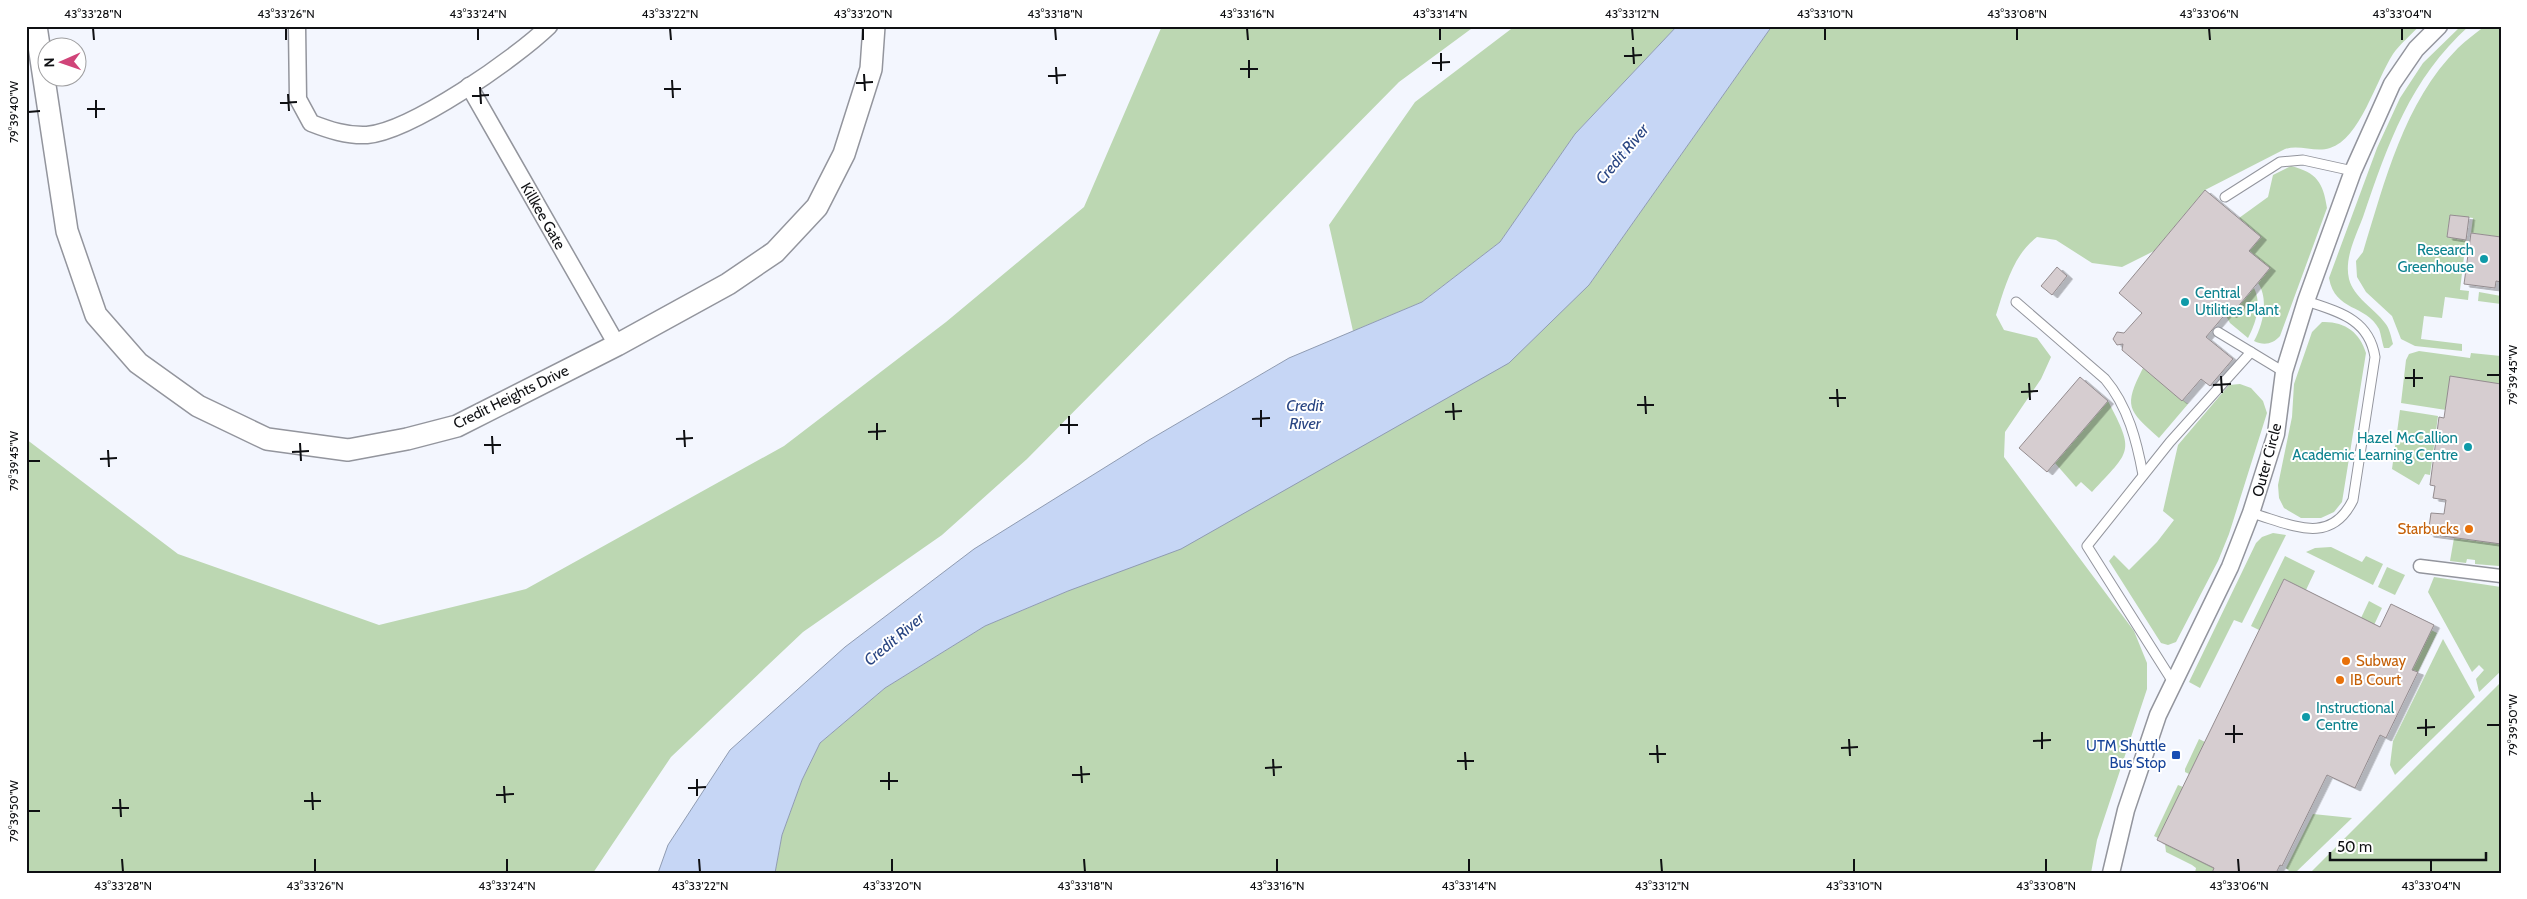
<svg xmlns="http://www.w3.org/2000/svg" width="2527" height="899" font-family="Cabin,sans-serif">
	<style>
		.green { fill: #bcd7b2 }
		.water { fill: #c6d6f5; stroke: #8f9bb1 }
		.building { fill: #d6cdd0; stroke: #948c8f; filter: url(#shadow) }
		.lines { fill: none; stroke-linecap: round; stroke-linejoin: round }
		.service-casing { stroke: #93959d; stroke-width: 11 }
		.pedestrian-casing { stroke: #93959d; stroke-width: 15 }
		.minor-casing { stroke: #93959d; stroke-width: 19 }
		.tertiary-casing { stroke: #93959d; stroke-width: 24 }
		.service { stroke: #fff; stroke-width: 9 }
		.pedestrian { stroke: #fff; stroke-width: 12 }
		.minor { stroke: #fff; stroke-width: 16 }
		.tertiary { stroke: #fff; stroke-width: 21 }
		.ticks { fill: none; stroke: #0f1013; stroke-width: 2 }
		.culture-dot { fill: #0f9aa8; stroke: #fff; stroke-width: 2 }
		.food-dot { fill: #e8710a; stroke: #fff; stroke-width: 2 }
		.transit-dot { fill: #1a4fb4; stroke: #fff; stroke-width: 2 }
		.labels { text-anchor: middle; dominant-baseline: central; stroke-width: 4; stroke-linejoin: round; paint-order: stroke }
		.street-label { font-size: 15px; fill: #0f1013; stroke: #fff }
		.culture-label { font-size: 15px; fill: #0d838f; stroke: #fff; text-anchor: end }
		.food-label { font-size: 15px; fill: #c56008; stroke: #fff; text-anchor: start }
		.transit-label { font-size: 15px; fill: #164399; stroke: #fff; text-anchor: end }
		.water-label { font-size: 16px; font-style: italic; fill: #294582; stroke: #fff }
		.neatline { fill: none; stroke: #0f1013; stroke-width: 2 }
		.ticks-label { font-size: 12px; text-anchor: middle; fill: #0f1013 }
	</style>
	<defs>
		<filter id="shadow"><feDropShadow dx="5.5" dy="3" stdDeviation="0" flood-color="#0004"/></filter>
	</defs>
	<rect width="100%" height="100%" fill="#f3f6fe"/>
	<g class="green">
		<polygon points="1162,26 1475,26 1399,82 1027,459 942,535 803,632 671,757 593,873 26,873 26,439 178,554 379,625 526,589 784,446 946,322 1084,207"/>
		<polygon points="1515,26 1677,26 1575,134 1500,242 1422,302 1353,331 1329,225 1415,102"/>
		<path d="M1772,26h647c-8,9 -19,18 -26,28 -17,26 -33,85 -63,94 -15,5 -30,-4 -45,1l-80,41 -51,61 -32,16 -30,-4 -36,-23 -19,-3c-24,18 -32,50 -41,78l8,15 33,8 14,19 -10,22 -36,53 -1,25 130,174 13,32v26l-50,151 -6,33h-1316l7,-38 20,-55 18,-37 65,-55 100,-62 83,-35 521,-306z"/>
		<path d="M2461,26h8c-59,53 -81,118 -106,191 -7,19 -19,41 -14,62 5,19 25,29 36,44 5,6 6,14 8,21l-4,4h-5c-2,-6 -3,-14 -5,-19 -13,-25 -44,-17 -50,-51l48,-130 23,-50 23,-35z"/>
		<path d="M2485,26h16v211l-30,-4 2,-15 -23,-3 -3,22 19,3 -6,50 9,1 -1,9 -23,-3 -3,21 -18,-2 -3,23 41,5v7l-47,-5 -14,-7 -9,-23 -26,-24 -9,-15 -1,-16 7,-9c22,-71 41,-150 95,-204 8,-8 18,-15 27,-22z"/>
		<path d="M2291,166c26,7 32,16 36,42l-47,128c-7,8 -16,10 -26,5 9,-16 15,-42 4,-58l12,-15 -21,-17 12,-14 -22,-19 29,-21 5,-22z"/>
		<path d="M2254,288c8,16 2,35 -6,50l-18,-15 -5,-9 3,-3 4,3z"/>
		<polygon points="2479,292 2501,296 2501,304 2478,301"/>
		<path d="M2322,322c22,-1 38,10 44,31l-24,149 -8,10 -13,6h-20l-17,-10 -5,-10 -1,-13 14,-68 2,-33 18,-52z"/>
		<polygon points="2419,351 2470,358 2471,353 2501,356 2501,384 2450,377 2446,410 2401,403 2406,360 2409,354"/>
		<path d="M2143,368l45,36 -29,34c-31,-28 -36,-31 -16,-70z"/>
		<polygon points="2240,384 2251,388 2263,401 2267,413 2229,534 2218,561 2176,642 2168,645 2161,643 2109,561 2114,555 2129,570 2157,542 2174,520 2163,511 2178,445 2229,385"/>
		<path d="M2108,401c27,52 23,49 -16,91l-11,-10 -5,5 -21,-24z"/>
		<polygon points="2400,410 2438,416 2430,475 2425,474 2419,485 2392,469"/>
		<polygon points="2273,533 2286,535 2242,623 2234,620 2200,688 2189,682 2256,543 2262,537"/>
		<polygon points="2454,538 2501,544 2499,566 2475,564 2475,560 2467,559 2466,563 2450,561"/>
		<polygon points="2331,547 2362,562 2366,556 2383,564 2373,585 2306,552 2315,548"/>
		<polygon points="2285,556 2315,571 2306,590 2284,579 2259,630 2251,626"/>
		<polygon points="2387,567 2405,575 2395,595 2378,587"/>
		<polygon points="2434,577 2501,587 2501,671 2479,692 2476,679 2484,670 2479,665 2472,672 2428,592"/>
		<polygon points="2369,601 2382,608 2374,625 2361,618"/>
		<polygon points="2431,630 2437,633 2418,672 2412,670"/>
		<polygon points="2443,639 2475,697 2395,775 2390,765 2393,741"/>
		<polygon points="2501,682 2501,873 2310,873"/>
		<polygon points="2199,739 2205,742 2189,774 2185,772 2185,769"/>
		<polygon points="2178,785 2183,787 2158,838 2154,836"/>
		<polygon points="2313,814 2352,818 2295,873 2291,873 2286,868"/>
		<polygon points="2165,844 2214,868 2212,873 2195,873 2196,868 2192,865 2166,852"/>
	</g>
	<polygon class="water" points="1677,26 1772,26 1589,285 1509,363 1181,549 1068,591 985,626 885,688 820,743 802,780 782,835 775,873 658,873 668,845 730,750 845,647 974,549 1149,440 1289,358 1422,302 1500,242 1575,134"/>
	<g class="building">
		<polygon points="2205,190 2261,237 2249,251 2270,268 2231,315 2228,311 2206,337 2233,359 2210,386 2201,379 2182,401 2122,350 2123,344 2117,345 2113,339 2117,332 2124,333 2142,313 2119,293"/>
		<polygon points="2450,215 2469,217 2466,240 2447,237"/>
		<polygon points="2471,233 2501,237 2501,282 2496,281 2495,288 2464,284"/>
		<polygon points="2057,267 2067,276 2052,295 2041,286"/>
		<polygon points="2450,376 2501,384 2501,544 2428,534 2431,513 2444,514 2446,500 2433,498 2435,486 2430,485 2439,417 2444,418"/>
		<polygon points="2080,377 2108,401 2047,472 2019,448"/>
		<polygon points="2284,579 2380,627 2391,604 2434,625 2412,670 2418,672 2386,738 2380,735 2355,788 2327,775 2282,866 2280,865 2276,873 2212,873 2214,868 2157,840"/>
	</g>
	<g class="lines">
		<defs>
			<g id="service">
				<polyline points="2225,197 2280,162 2303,160 2353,171"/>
				<path d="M2016,302l89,77c23,27 32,63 38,96"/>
				<polyline points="2218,332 2284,372"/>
				<path d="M2251,513c40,11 79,34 102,-13l22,-143c-6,-38 -36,-45 -69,-56"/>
				<polyline points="2173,682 2087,546 2170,442 2251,352"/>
			</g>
			<polyline id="pedestrian" points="2420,566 2501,576"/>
			<g id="minor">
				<path d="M297,26l1,73 13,24c18,7 36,13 56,12 45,-4 149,-77 182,-109"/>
				<polyline points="469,86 617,345"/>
				<polyline points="2111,873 2126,810 2158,715 2230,567 2251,513 2276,434 2284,372 2306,301 2353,171 2392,84 2416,49 2439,26"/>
			</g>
			<polyline id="tertiary" points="36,26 67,231 96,315 138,363 198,406 267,439 348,450 407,439 457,426 617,345 728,284 775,252 817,207 844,154 871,69 874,26"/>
		</defs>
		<use href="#service" class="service-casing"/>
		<use href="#pedestrian" class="pedestrian-casing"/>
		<use href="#minor" class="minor-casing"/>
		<use href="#tertiary" class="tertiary-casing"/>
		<use href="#service" class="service"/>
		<use href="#pedestrian" class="pedestrian"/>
		<use href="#minor" class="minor"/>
		<use href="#tertiary" class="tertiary"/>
	</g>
	<path class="ticks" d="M93,28l1,12M286,28v12M478,28v12M670,28l1,12M863,28v12M1055,28l1,12M1247,28l1,12M1440,28v12M1632,28l1,12M1825,28v12M2017,28v12M2209,28l1,12M2402,28v12M1633,47l1,17M1441,53v18M1624,56l18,-1M1249,60v18M1432,63l18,-1M1056,67l1,17M1240,69h18M864,74l1,17M1048,76l18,-1M672,80l1,18M856,83l17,-1M480,87l1,17M664,89h17M288,94l1,17M472,96l17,-1M96,100v18M280,103l17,-1M87,109h18M28,112l12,-1M2414,369v18M2487,375h13M2221,376l1,17M2405,378h18M2029,383l1,17M2213,385l18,-1M1837,389l1,18M2021,392l17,-1M1645,396l1,18M1829,398h17M1453,403l1,17M1637,405h17M1261,410v17M1445,412l17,-1M1069,416v18M1252,419l18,-1M877,423v17M1060,425h18M684,430l1,17M868,432l18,-1M492,436l1,18M676,439l17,-1M300,443l1,18M484,445h17M108,450l1,17M292,452l17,-1M100,459l17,-1M28,461h12M2426,719v17M2234,725v18M2487,725h13M2417,728l18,-1M2042,732v17M2225,734h18M1849,739l1,17M2033,741l18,-1M1657,745l1,18M1841,748l17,-1M1465,752l1,18M1649,754h17M1273,759l1,17M1457,761h17M1081,766l1,17M1265,768l17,-1M889,772v18M1072,775l18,-1M697,779v17M880,781h18M504,786l1,17M688,788l18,-1M312,792l1,18M496,795l18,-1M120,799l1,18M304,801h17M112,808h17M28,811h12M122,859l1,13M315,859v13M507,859v13M699,859l1,13M892,859v13M1084,859l1,13M1277,859v13M1469,859v13M1661,859l1,13M1854,859v13M2046,859v13M2238,859l1,13M2431,859v13"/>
	<g class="culture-dot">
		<circle cx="2484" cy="259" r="5"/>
		<circle cx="2185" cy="302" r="5"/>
		<circle cx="2468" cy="447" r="5"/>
		<circle cx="2306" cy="717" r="5"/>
	</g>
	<g class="food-dot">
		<circle cx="2469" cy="529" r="5"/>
		<circle cx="2346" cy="661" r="5"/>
		<circle cx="2340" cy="680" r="5"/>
	</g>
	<rect class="transit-dot" x="2171" y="750" width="10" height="10" rx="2.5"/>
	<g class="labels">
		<g class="street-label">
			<text transform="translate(543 216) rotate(60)">Killkee Gate</text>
			<text transform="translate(511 397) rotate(-26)">Credit Heights Drive</text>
			<text transform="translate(2267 460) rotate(-75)">Outer Circle</text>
		</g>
		<g class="culture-label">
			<text x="2474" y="250">Research<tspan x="2474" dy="17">Greenhouse</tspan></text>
			<text x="2195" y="293" text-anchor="start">Central<tspan x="2195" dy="17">Utilities Plant</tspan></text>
			<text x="2458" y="438">Hazel McCallion<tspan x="2458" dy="17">Academic Learning Centre</tspan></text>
			<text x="2316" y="708" text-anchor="start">Instructional<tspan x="2316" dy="17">Centre</tspan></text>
		</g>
		<g class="food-label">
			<text x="2459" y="529" text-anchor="end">Starbucks</text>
			<text x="2356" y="661">Subway</text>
			<text x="2350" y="680">IB Court</text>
		</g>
		<g class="transit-label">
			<text x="2166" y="746">UTM Shuttle<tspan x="2166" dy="17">Bus Stop</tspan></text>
		</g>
		<g class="water-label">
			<text transform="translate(1622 154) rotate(-50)">Credit River</text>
			<text x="1305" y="405">Credit<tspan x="1305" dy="18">River</tspan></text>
			<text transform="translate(894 639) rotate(-40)">Credit River</text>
		</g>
	</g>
	<rect width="2527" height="899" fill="none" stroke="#ffffff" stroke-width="55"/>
	<g transform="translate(62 62) rotate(268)"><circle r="24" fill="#ffffff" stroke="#9f9fa1"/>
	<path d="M0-4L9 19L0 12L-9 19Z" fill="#d04479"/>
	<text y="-8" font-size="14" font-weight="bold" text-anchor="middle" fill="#0f1013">N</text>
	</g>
	<path d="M2330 852v8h156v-8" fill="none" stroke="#0f1013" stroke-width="2.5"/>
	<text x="2337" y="852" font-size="15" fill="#0f1013" stroke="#ffffff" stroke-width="4" paint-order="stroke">50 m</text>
	<rect x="28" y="28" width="2472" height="844" class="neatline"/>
	<g class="ticks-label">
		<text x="93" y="18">43°33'28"N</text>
		<text x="286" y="18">43°33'26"N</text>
		<text x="478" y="18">43°33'24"N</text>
		<text x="670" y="18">43°33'22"N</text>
		<text x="863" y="18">43°33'20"N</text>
		<text x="1055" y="18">43°33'18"N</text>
		<text x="1247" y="18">43°33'16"N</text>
		<text x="1440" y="18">43°33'14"N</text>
		<text x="1632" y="18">43°33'12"N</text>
		<text x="1825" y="18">43°33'10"N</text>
		<text x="2017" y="18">43°33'08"N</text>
		<text x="2209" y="18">43°33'06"N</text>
		<text x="2402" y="18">43°33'04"N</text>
		<text transform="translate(14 112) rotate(-90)" y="4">79°39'40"W</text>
		<text transform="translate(2513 375) rotate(-90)" y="4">79°39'45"W</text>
		<text transform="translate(14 461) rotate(-90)" y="4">79°39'45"W</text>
		<text transform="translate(2513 725) rotate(-90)" y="4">79°39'50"W</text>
		<text transform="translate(14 811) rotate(-90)" y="4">79°39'50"W</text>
		<text x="123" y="890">43°33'28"N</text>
		<text x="315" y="890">43°33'26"N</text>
		<text x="507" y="890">43°33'24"N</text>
		<text x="700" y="890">43°33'22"N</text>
		<text x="892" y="890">43°33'20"N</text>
		<text x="1085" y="890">43°33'18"N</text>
		<text x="1277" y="890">43°33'16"N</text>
		<text x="1469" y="890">43°33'14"N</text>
		<text x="1662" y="890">43°33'12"N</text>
		<text x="1854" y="890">43°33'10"N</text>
		<text x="2046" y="890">43°33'08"N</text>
		<text x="2239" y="890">43°33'06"N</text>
		<text x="2431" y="890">43°33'04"N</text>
	</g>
</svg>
